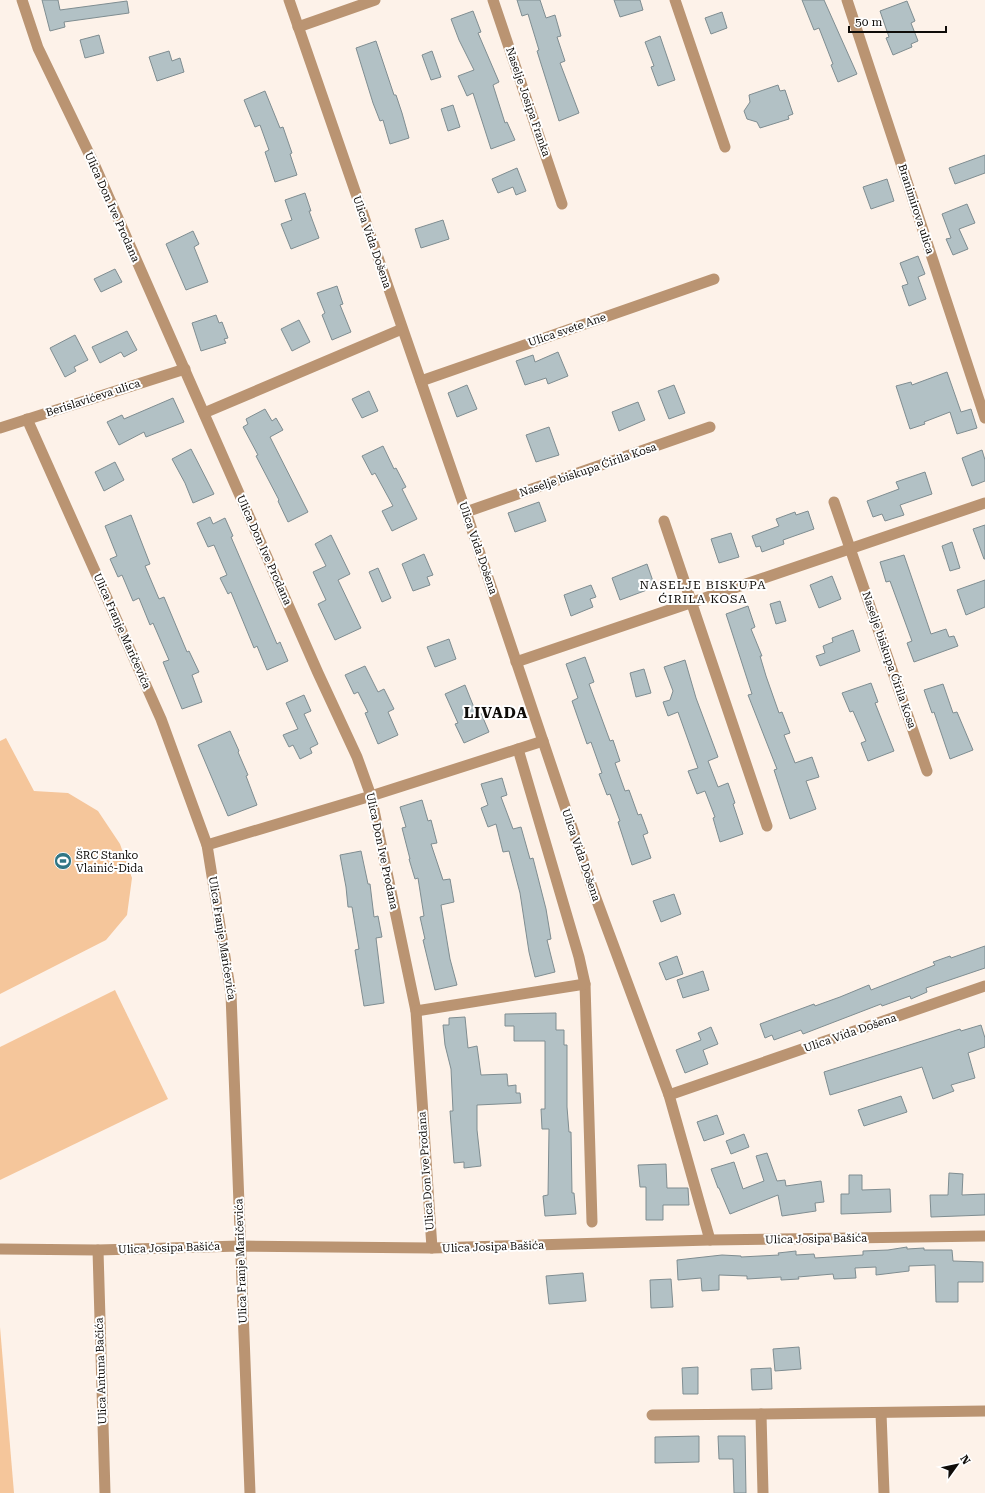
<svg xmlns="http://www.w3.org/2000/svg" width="985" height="1493" font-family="'Roboto Serif',serif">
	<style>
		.green { fill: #f5c69b }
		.building { fill: #b2c1c5; stroke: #7f8d91 }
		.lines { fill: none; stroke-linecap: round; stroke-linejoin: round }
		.minor { stroke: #ba9472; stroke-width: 11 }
		.labels { text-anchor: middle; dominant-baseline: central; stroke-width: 4; stroke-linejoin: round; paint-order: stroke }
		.street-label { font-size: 11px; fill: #0f0c09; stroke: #fff }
		.poi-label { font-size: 11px; fill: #0f0c09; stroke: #fff; text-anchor: start }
		.neighbourhood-label { font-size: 12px; letter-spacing: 1px; fill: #0f0c09; stroke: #fff }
		.district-label { font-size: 15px; font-weight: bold; letter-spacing: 1px; fill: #0f0c09; stroke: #fff }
	</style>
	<rect width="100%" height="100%" fill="#fdf2e9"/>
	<g class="green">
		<polygon points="6,738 34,791 68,793 98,811 120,844 132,878 127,915 106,940 0,994 0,741"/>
		<polygon points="115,990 168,1099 0,1180 0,1047"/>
		<polygon points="0,1327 14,1493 0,1493"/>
	</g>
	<g class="building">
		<polygon points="42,0 58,0 60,10 127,1 129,13 64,22 65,27 50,31"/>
		<polygon points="517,0 540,0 546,18 555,15 561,36 557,37 565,61 560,63 579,113 559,121 537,51 539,50 528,14 522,16"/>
		<polygon points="614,0 640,0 643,10 620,17"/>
		<polygon points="802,0 824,0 857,74 838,82 831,65 833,64 819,28 814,30"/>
		<polygon points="907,1 915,21 911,23 918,41 911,44 912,47 893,55 886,38 889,37 880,11"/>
		<polygon points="473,11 481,32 478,33 499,82 493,85 505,123 507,122 515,140 491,149 473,93 467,96 458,76 474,70 459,40 451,19"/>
		<polygon points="722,12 727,28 711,34 705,18"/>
		<polygon points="99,35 104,53 85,58 80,40"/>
		<polygon points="660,36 675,80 658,86 651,67 654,66 645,42"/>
		<polygon points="376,41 394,95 396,95 402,113 409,138 390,144 383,120 380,121 373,103 356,48"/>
		<polygon points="169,51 172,61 180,58 184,72 157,81 149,57"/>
		<polygon points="432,51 441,77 431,80 422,55"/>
		<polygon points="778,85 780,91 785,90 793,114 788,116 789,119 760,128 757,122 747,119 744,111 750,102 749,95"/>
		<polygon points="265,91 280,128 283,127 292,153 290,154 297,175 275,182 265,152 269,150 260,125 255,127 244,100"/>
		<polygon points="453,105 460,127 448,131 441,109"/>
		<polygon points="985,155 985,173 955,184 949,168"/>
		<polygon points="517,168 526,191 516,195 513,187 498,193 492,179"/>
		<polygon points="887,179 894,201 871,209 863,187"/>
		<polygon points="305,193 311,211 309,211 319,238 291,249 281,224 292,220 285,200"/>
		<polygon points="967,204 975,223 959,229 968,249 953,255 946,239 951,238 942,214"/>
		<polygon points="443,220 449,239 421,248 415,229"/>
		<polygon points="193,231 199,244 194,247 208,282 186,290 166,244"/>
		<polygon points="918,256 925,274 918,277 926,299 909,306 902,286 908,284 900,263"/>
		<polygon points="115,269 122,282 101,292 94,279"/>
		<polygon points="337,286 343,304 340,305 351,332 332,340 322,315 325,313 317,293"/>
		<polygon points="216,315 219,323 222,322 228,338 224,339 226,343 201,351 192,323"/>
		<polygon points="299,320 310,342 292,351 281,329"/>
		<polygon points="127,331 137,350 124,357 121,352 100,363 92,347"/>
		<polygon points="75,335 88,360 74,367 76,371 65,377 50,348"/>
		<polygon points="558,352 568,376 548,384 546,378 525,385 516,361 533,355 535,362"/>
		<polygon points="947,372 961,412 971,409 977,428 957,434 950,412 924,422 925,424 910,429 896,386 911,382 912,385"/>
		<polygon points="467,385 477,409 457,417 448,393"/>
		<polygon points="674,385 685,413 669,419 658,391"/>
		<polygon points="369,391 378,411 362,418 352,399"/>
		<polygon points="173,398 184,422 146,437 144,432 119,445 107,422 122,415 124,419"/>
		<polygon points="638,402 645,420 619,431 612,412"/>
		<polygon points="265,409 272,421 276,418 283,430 270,437 308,512 288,522 278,501 279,500 256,456 258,455 243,427 248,424 246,419"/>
		<polygon points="549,427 559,455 536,462 526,435"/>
		<polygon points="383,446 394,469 396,468 406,487 402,489 417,519 392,531 382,511 393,506 375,473 372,475 362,456"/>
		<polygon points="191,449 214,494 193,503 185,483 172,459"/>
		<polygon points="982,450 985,460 985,481 972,486 962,458"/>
		<polygon points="115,462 124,480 104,491 95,472"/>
		<polygon points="925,472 932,494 900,505 904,515 885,521 882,514 873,517 867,501 899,489 896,482"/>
		<polygon points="539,502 546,521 515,532 508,513"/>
		<polygon points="808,511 814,529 783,540 784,544 762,552 760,546 756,547 752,536 779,526 776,519 795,512 796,515"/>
		<polygon points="131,515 150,564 145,566 159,599 164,597 187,652 189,651 199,672 192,675 202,702 182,709 163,662 169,660 153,623 150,625 139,598 133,601 122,575 118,577 110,559 117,556 105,526"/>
		<polygon points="210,517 213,524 225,518 233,536 231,537 277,644 280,642 288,661 267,670 257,646 254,648 231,592 228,594 220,578 227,575 214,545 208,547 197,523"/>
		<polygon points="985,525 985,559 984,559 973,529"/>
		<polygon points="731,533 739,557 719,563 711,539"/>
		<polygon points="331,535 350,574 338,580 361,628 335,640 318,604 326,600 313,572 326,566 315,544"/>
		<polygon points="952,542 960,568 950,571 942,546"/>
		<polygon points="424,554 433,575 427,577 430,585 413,591 402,564"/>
		<polygon points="904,555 931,634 946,629 949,637 954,636 958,646 914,662 907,643 912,641 890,581 886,582 880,562"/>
		<polygon points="647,564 655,587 620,600 612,578"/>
		<polygon points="378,568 391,598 382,602 369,572"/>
		<polygon points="832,576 841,599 819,608 810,585"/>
		<polygon points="985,580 985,607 966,615 957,590"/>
		<polygon points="591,585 596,597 590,599 593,607 571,616 564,595"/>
		<polygon points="780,601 786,621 776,624 770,604"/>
		<polygon points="748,606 755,627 751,629 762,656 760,656 766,676 779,713 782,712 790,733 784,735 795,763 812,757 819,777 806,781 816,809 790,819 774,770 777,769 748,695 752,694 726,614"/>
		<polygon points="853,630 860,651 820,666 816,656 825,653 823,646 833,642 832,638"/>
		<polygon points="449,639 456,659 435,667 427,647"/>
		<polygon points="585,657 594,682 589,684 610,741 613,740 620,761 615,763 625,791 629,790 638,815 641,814 648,833 643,835 651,858 632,865 618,822 620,821 610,794 607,795 599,774 602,773 591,742 587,744 572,701 578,698 566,664"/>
		<polygon points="685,660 696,698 718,757 708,761 718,787 728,783 735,803 733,804 743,834 720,842 713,818 715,817 705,791 697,794 688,771 698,768 678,712 668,716 663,702 670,700 673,691 664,667"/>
		<polygon points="365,666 378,692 384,689 394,709 388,712 398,735 378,744 365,713 368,712 358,692 354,694 345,675"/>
		<polygon points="644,669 651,693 636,697 630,673"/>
		<polygon points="871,683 878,702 875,703 894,751 868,761 861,743 866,741 853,711 850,712 842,693"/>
		<polygon points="943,684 953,713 957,712 973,750 950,759 934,712 932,713 924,690"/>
		<polygon points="465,685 477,715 481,713 489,732 464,743 455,724 458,723 445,694"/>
		<polygon points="304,695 311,711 304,714 318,744 310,748 312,753 300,759 293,745 289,747 283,735 298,729 286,703"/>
		<polygon points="230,731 239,751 238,752 248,775 246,776 257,805 228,816 198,745"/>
		<polygon points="502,778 507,795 501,797 513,829 521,827 530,859 533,858 546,909 551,939 547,940 555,972 535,977 529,952 520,893 509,851 503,852 496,824 488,827 481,808 488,805 481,784"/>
		<polygon points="422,800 428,821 431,820 437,843 431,844 443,880 450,879 454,902 441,905 450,959 457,985 435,990 423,940 425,939 420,917 424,916 418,878 415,879 409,859 410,859 402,828 406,827 400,807"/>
		<polygon points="361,851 368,884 370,884 374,917 378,916 382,937 376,938 384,1003 364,1006 355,950 359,949 352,907 348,907 346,887 340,855"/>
		<polygon points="674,894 681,914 661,922 653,901"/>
		<polygon points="985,946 985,968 926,988 927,992 911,999 910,996 882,1006 881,1004 803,1034 801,1030 774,1040 772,1035 765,1038 760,1024 814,1004 815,1006 840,997 869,985 871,990 935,965 933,962 950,956 951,958"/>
		<polygon points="677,956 683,974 666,980 659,963"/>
		<polygon points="703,971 709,990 683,998 677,980"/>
		<polygon points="556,1013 556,1030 564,1030 564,1045 567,1045 567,1107 569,1132 571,1132 572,1193 574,1193 576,1214 545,1216 543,1196 548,1195 549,1129 542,1129 541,1109 545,1109 545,1041 514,1041 514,1026 505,1026 505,1014"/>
		<polygon points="465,1017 468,1048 477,1046 481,1075 507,1074 508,1086 516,1085 516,1093 520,1093 521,1103 477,1105 477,1130 481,1166 464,1168 464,1162 454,1163 450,1111 453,1111 451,1069 445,1045 443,1025 449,1025 449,1018"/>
		<polygon points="981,1025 985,1038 985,1047 968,1053 975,1078 951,1085 954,1091 933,1099 922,1067 830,1095 824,1072 960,1029 961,1031"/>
		<polygon points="711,1027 718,1044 703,1050 708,1064 685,1073 676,1050 701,1040 698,1033"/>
		<polygon points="901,1096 907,1112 864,1126 858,1110"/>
		<polygon points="717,1115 724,1134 704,1141 697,1122"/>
		<polygon points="744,1134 749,1147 731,1154 726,1141"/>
		<polygon points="767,1153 777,1181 785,1180 786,1186 821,1181 824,1202 815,1203 816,1211 782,1216 778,1195 730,1214 719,1188 718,1188 711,1169 734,1162 743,1189 764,1181 756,1156"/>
		<polygon points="666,1164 667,1188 688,1188 689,1205 663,1205 663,1220 646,1220 646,1187 640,1187 638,1165"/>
		<polygon points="949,1173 963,1174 962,1195 985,1194 985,1215 931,1217 930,1195 948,1195"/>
		<polygon points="849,1175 862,1175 862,1190 890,1189 891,1212 841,1214 841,1194 849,1194"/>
		<polygon points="907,1247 907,1249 924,1248 924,1250 952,1250 953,1261 983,1262 983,1282 958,1282 958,1302 936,1302 935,1265 909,1266 909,1271 876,1275 876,1267 855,1268 856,1278 834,1279 833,1274 798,1277 799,1279 781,1280 781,1277 747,1279 747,1276 719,1275 719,1290 702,1291 701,1278 678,1280 677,1260 722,1255 741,1256 741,1257 779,1255 778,1253 796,1251 796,1255 814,1254 815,1258 863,1255 863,1251 888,1250"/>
		<polygon points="583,1273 586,1301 549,1304 546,1276"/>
		<polygon points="671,1279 673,1307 651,1308 650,1280"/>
		<polygon points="799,1347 801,1369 775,1371 773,1349"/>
		<polygon points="698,1367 698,1394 683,1394 682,1368"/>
		<polygon points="771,1368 772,1389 752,1390 751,1369"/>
		<polygon points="699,1436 699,1462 655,1463 655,1437"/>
		<polygon points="718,1436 745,1436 746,1493 734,1493 733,1459 719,1459"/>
	</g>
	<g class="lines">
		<g class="minor">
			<polyline points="22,0 38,48 95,166 318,673 357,757 371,796 416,1011 432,1248"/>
			<polyline points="289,0 466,512 594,893 669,1095 710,1240"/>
			<polyline points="493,0 562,204"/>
			<polyline points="675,0 725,147"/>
			<polyline points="847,0 985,418"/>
			<polyline points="298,27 375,0"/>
			<polyline points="421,381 714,279"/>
			<polyline points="204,413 402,329"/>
			<polyline points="27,419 161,719 207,845 231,994 250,1493"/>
			<polyline points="0,428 185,369"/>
			<polyline points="834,502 927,771"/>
			<polyline points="466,512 710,427"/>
			<polyline points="664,521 767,826"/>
			<polyline points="516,662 985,503"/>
			<polyline points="518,749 579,957 585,984 592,1222"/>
			<polyline points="207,845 371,796 543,741"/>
			<polyline points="416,1011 585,984"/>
			<polyline points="669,1095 985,986"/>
			<polyline points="0,1249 98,1250 240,1246 432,1248 710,1240 985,1236"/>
			<polyline points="98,1250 105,1493"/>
			<polyline points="881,1413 884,1493"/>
			<polyline points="761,1414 985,1411"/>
			<polyline points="652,1415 761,1414 763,1493"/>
		</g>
	</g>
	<defs>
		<symbol id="stadium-disc" viewBox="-11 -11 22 22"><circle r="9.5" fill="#317685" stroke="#fff"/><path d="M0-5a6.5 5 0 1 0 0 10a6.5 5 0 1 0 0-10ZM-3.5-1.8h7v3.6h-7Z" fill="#fff"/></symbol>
	</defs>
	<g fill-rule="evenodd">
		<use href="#stadium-disc" x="53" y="851" width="20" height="20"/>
	</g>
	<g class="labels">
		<g class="street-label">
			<text transform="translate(528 102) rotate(71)">Naselje Josipa Franka</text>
			<text transform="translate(112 207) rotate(66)">Ulica Don Ive Prodana</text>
			<text transform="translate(916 209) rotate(72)">Branimirova ulica</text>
			<text transform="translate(372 242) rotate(71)">Ulica Vida Došena</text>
			<text transform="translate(567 330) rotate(-19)">Ulica svete Ane</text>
			<text transform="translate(93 398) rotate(-18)">Berislavićeva ulica</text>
			<text transform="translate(588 470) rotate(-19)">Naselje biskupa Ćirila Kosa</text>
			<text transform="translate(478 548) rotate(71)">Ulica Vida Došena</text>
			<text transform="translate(264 550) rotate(66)">Ulica Don Ive Prodana</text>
			<text transform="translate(122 631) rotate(66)">Ulica Franje Maričevića</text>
			<text transform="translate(889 660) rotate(71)">Naselje biskupa Ćirila Kosa</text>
			<text transform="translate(382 851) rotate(78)">Ulica Don Ive Prodana</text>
			<text transform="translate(581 855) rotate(71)">Ulica Vida Došena</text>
			<text transform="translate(222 938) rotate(81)">Ulica Franje Maričevića</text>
			<text transform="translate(850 1033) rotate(-19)">Ulica Vida Došena</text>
			<text transform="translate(426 1171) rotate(-94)">Ulica Don Ive Prodana</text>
			<text transform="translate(816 1239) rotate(-1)">Ulica Josipa Bašića</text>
			<text transform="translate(493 1247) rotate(-2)">Ulica Josipa Bašića</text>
			<text transform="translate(169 1248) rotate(-2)">Ulica Josipa Bašića</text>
			<text transform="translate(241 1261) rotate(-92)">Ulica Franje Maričevića</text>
			<text transform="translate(101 1371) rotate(-92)">Ulica Antuna Bačića</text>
		</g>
		<g class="poi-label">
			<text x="76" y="855">ŠRC Stanko<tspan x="76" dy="13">Vlainić-Dida</tspan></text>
		</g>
		<g class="neighbourhood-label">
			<text x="703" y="585">NASELJE BISKUPA<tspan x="703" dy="14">ĆIRILA KOSA</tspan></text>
		</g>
		<g class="district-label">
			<text x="496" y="713">LIVADA</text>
		</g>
	</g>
	<g transform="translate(957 1465) rotate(57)" stroke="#ffffff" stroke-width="3" paint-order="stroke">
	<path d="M0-3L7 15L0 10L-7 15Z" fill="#0f0c09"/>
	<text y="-6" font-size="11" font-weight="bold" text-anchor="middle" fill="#0f0c09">N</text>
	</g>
	<path d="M849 26v6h97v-6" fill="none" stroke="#0f0c09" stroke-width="2"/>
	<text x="855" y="26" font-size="12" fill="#0f0c09" stroke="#ffffff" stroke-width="3" paint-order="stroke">50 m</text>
</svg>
